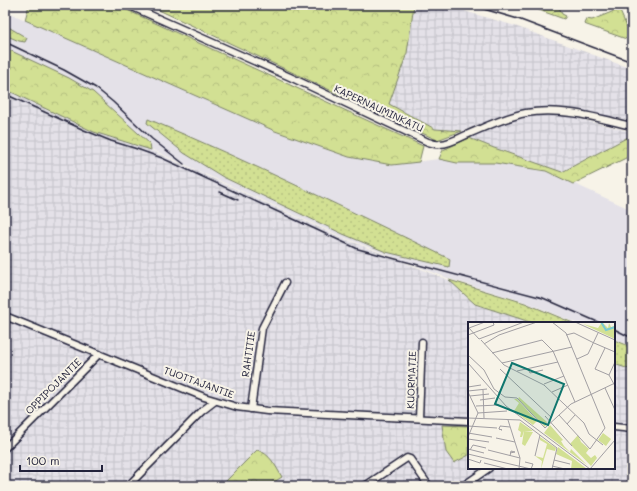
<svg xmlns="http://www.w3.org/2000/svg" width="637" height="491" font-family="Mali,sans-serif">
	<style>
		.built { fill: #e4e1e8 }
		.industrial { fill: url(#industrial-grid) }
		.grass { fill: url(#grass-dots); stroke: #7a8167 }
		.forest { fill: url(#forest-crowns); stroke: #7a8167 }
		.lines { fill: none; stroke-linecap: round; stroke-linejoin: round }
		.minor-casing { stroke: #22223b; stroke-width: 9 }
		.minor { stroke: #f7f3e8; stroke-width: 6 }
		.rail { stroke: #22223b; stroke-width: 1.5 }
		.labels { text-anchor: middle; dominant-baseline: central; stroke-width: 4; stroke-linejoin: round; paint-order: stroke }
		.street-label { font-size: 10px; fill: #22223b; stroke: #f7f3e8 }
		.inset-river { fill: none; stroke: #79cad2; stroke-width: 2 }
		.inset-road { fill: none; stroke: #a29fa3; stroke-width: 1 }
		.view { fill: #0f766e; fill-opacity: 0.15; stroke: #0f766e; stroke-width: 2 }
		.inset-edge { fill: none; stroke: #22223b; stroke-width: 2 }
	</style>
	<defs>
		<pattern id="industrial-grid" width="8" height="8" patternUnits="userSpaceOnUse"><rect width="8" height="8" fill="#e4e1e8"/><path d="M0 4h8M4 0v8" fill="none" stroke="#c3c1c8"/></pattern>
		<pattern id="grass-dots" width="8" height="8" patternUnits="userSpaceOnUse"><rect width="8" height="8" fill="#d2e093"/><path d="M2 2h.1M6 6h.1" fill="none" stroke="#b4c080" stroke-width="1.8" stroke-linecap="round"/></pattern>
		<pattern id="forest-crowns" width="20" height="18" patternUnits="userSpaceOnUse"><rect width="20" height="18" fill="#d2e093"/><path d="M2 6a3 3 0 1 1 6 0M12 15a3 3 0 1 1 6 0" fill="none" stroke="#b4c080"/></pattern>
	</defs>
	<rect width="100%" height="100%" fill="#f7f3e8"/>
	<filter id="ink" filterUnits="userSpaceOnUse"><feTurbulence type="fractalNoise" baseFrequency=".025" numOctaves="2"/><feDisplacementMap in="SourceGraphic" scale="8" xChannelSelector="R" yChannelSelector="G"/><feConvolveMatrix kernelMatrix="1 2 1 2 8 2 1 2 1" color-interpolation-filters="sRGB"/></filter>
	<g filter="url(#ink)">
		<polygon class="built" points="5,11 275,131 349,157 392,165 439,159 457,163 495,163 546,171 632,210 632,346 614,339 614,323 576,323 525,302 450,279 340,236 151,149 94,131 5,88"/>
		<g class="industrial">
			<polygon points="414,5 444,5 512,25 632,69 632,121 567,108 546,107 512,112 462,131 435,129 388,104 407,53"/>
			<polygon points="5,89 94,132 151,150 340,237 449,280 525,303 573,323 469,323 469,468 614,468 614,340 632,347 632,486 5,486"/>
			<polygon points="547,115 564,115 632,132 632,135 562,172 494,148 469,138 507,122 529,117"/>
		</g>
		<g class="grass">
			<path d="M148,119c103,43 202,92 302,140l-1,8 -63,-15 -43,-18 -120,-57 -39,-24 -37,-30z"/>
			<polygon points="449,280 525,303 573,323 533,323 475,304"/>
			<polygon points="614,340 632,347 632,370 614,364"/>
		</g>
		<g class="forest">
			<polygon points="29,5 116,5 423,146 419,162 392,165 349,157 275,131 25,20"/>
			<polygon points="148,5 414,5 407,53 389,104 435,129 462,131 437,140"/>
			<polygon points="525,5 558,5 562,14 566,16 564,19"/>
			<polygon points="619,9 627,27 632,25 632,41 584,24 586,19 592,20"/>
			<polygon points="5,25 27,38 25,42 19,41 5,35"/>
			<polygon points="5,48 69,78 93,92 150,144 151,150 94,132 5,89"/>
			<polygon points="632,135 632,155 573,184 546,171 495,163 457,163 439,159 443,150 469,138 494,148 562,172"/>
			<polygon points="442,425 469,426 469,455 454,463 446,452"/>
			<path d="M257,450c13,3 19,17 25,27l-8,5 3,4h-56z"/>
		</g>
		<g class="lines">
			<defs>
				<g id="minor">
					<path d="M128,5l162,72 138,65c4,1 8,3 12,2 8,0 18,-5 26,-9 19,-8 39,-18 60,-22 36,-6 71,5 106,13"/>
					<polyline points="5,316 204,397 237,407 267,411 469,421"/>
					<polyline points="251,409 262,328 285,283"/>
					<polyline points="419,418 422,342"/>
					<polyline points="614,427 632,429"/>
					<polyline points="5,448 99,354"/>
					<polyline points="128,486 202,411 215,401"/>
					<polyline points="365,486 407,458 410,459 429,486"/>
					<polyline points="463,486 489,468"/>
				</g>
			</defs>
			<use href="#minor" class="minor-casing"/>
			<use href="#minor" class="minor"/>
			<g class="rail">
				<polyline points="470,5 518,19 632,62"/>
				<polyline points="5,42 64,70 96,88 113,102 152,139 184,164"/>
				<polyline points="5,94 84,130 111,141 134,148 162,158 358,249 543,298 600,323"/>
				<polyline points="220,192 238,200"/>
				<polyline points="614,329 632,338"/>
			</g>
		</g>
	</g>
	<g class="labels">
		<g class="street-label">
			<text transform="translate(379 108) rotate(25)">KAPERNAUMINKATU</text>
			<text transform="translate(248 354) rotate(-82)">RAHTITIE</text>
			<text transform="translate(411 380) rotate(-88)">KUORMATIE</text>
			<text transform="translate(199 382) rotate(20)">TUOTTAJANTIE</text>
			<text transform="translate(53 386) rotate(-45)">OPPIPOJANTIE</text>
		</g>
	</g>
	<g transform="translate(468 322)">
		<rect width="147" height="147" fill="#f7f3e8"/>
		<path d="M56,109l9,1 -8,14 -3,-2z" fill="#d2e093"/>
		<path d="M134,0l6,6 1,-5 2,4 4,-1v13l-32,-15 15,4zM51,75l28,25 -2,5 -27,-28zM46,77h3l20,22 -4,4 -19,-14 5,-8zM52,100l13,9h-9l-2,6h-2l1,-5 -3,-2zM82,103l13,15 -2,1 3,5 6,6 1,-3 16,16 -43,-32zM135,111l8,6 -5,7 -8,-6zM110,113l3,7 8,7 -3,4 5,5 4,-3 2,3 -6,8 -21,-22zM72,115l16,11 -1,3 -8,-2 -6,20 1,-8 -7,-5 8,2 4,-14 -7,-4zM90,125l29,22h-16l1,-8 -16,-7z" fill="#d2e093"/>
		<path class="inset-river" d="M133,0l5,8 9,-3"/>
		<path class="inset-road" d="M84,0l14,11 39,95 -15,21 -31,-34M107,0l40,18M0,5l11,12M1,6l16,-6M0,13l26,-10 -1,-3M98,13l8,-2 20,10M11,17l45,-17M13,18l23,25 40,20 40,38 5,11 14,11M126,21l21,9M16,22l15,-9 38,-13M137,26l-10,21 14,6M24,31l50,-13 11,11 22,51M0,33l16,15 10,19 11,8 12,1 28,30 26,-24 44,-21M109,37l11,-5 10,-21M147,40l-6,13 6,11M0,41l38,43 84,63M34,41l70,-16M32,47l52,49M60,47l2,4 13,-3M49,49l41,-9M76,62l20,-8M0,65l13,-2M137,66l10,22M15,68l1,28M0,69l19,-2M0,70l10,21 -10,24M84,70l16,-7M2,74l19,-2M12,78l15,-2M8,84l23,-1M10,91l29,-2M77,94l27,30M0,96l52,2 37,28 -5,21M40,98l12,38 -1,11M99,102l8,-9M0,104l29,2M31,107l3,1 -3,-1v-1l1,-1v-1l10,1M0,111l24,4M28,116l19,4M0,117l21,3M0,127l16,4M2,128l3,-5 13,3M20,128l32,8M0,132l63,15M42,134l1,-5 4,1 -5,1M67,134l5,-21M0,137l12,4 1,-3M86,138l16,4M57,140l8,2 -2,5M16,141l24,6M84,144l13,3M122,147l25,-29"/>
		<path class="view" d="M44,41l52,21 -16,41 -53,-21z"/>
		<rect width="147" height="147" class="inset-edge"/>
	</g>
	<rect width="637" height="491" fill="none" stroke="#f7f3e8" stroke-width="20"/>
	<rect x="10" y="10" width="617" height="471" fill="none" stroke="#22223b" stroke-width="1.5" filter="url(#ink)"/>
	<path d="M20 465v6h82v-6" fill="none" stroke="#22223b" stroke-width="2"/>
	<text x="26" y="465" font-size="12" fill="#22223b" stroke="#f7f3e8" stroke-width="3" paint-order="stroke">100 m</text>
</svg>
